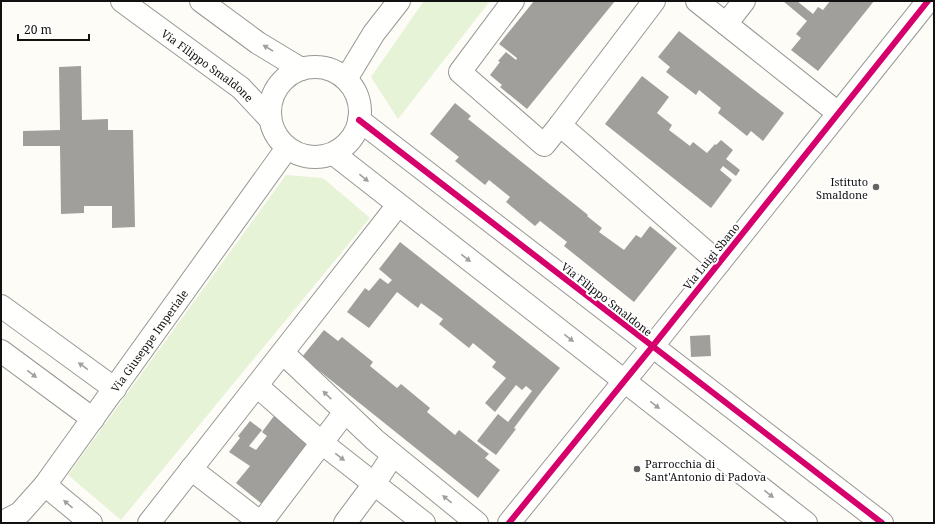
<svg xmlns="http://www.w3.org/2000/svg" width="935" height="524" font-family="'Noto Serif',serif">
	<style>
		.grass { fill: #e7f3d7 }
		.building { fill: #a19f9c }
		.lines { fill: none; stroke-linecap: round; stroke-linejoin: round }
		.street-casing { stroke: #979795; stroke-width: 24 }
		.street { stroke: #fffffe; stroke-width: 22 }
		.cycleway-casing { stroke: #fff; stroke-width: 8 }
		.cycleway { stroke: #d6006c; stroke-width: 6 }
		.oneway { fill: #a0a09f }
		.poi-dot { fill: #646362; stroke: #fff; stroke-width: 1.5 }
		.labels { text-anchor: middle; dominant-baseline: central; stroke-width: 4; stroke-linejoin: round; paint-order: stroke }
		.street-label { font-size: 11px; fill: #111; stroke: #fff }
		.poi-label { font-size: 11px; fill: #111; stroke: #fff; text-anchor: end }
	</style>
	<rect width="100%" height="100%" fill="#fdfcf7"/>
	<g class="grass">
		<polygon points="424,1 490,1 398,119 371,77"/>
		<polygon points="286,175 323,178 370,218 121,520 68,475"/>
	</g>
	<g class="building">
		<polygon points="534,1 615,1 527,109 500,87 502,85 490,75 500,62 498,61 506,52 516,60 517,58 499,44"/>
		<polygon points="783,1 797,1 813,14 818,7 823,10 830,1 837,2 838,1 874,1 818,71 791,50 801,38 796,34 807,21"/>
		<polygon points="679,31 784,113 763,141 751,131 747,136 718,113 721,108 699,90 696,95 666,72 670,67 658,57"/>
		<polygon points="81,66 82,120 108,119 108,130 133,130 135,227 112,228 112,206 84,206 84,213 61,214 60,146 23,146 23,131 60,130 59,67"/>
		<polygon points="642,76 669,97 657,113 672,125 669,130 690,146 693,142 707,153 715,144 716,145 721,140 733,150 726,159 740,170 736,176 723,166 720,170 732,180 711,208 605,124"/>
		<polygon points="455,103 471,116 468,119 588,215 587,216 602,228 599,232 624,250 636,235 641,238 650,226 677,248 634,302 564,246 567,242 540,221 535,226 506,202 510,197 489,180 485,185 455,161 459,157 430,134"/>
		<polygon points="400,242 560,368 538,396 514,428 516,429 496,455 477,441 498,414 508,422 532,391 526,386 522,390 516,385 495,412 485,403 506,378 492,367 496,362 473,343 469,348 439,324 443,319 421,303 418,308 397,292 369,328 347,312 365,288 369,291 380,278 388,284 392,280 379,269"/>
		<polygon points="324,330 338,341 342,337 373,362 370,366 397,388 401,384 430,408 427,412 455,435 459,430 489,454 485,458 500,470 478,498 302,357"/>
		<polygon points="710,335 711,356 691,357 690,336"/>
		<polygon points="274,416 309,444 262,504 236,483 250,466 229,452 240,438 238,436 250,421 262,430 249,446 256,450 267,436 262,432"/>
	</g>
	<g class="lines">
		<defs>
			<g id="street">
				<path id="s1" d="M122,1l119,87 29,31"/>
				<polyline points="201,1 258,43 301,69"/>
				<polyline points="513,1 460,72 544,145 560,125 719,263"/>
				<polyline points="697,1 726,24 744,1"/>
				<polyline points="726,24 838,113"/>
				<circle cx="315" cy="112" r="45"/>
				<polyline points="346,79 374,33 399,1"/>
				<polyline points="359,120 882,523"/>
				<polyline points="560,125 654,1"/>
				<polyline points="334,154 806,523"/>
				<polyline points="1,306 115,389"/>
				<polyline points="1,351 93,419"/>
				<polyline points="283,353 375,440 477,523"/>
				<polyline points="257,386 322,443 424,523"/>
				<polyline points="191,469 261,523"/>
				<polyline points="45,485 91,523"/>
				<path id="s2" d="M1,523l19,-10 25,-28 242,-337"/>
				<polyline points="149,523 398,205"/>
				<polyline points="261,523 345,412"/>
				<polyline points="345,523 374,484 393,455"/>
				<polyline points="509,523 652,347 928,1"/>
			</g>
		</defs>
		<use href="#street" class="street-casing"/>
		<use href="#street" class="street"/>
		<defs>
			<g id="cycleway">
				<polyline points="359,120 882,523"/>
				<polyline points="509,523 652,347 928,1"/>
			</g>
		</defs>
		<use href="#cycleway" class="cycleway-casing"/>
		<use href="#cycleway" class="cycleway"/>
	</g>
	<defs><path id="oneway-solid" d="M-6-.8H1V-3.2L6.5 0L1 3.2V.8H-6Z"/></defs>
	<g class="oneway">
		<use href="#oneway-solid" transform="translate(268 48) rotate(-149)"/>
		<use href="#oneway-solid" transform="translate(364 178) rotate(39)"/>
		<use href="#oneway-solid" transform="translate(466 258) rotate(38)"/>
		<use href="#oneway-solid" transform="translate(569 338) rotate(38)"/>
		<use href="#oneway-solid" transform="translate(83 366) rotate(-144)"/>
		<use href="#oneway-solid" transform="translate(32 374) rotate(37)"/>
		<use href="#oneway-solid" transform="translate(327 395) rotate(-136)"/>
		<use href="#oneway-solid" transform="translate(655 405) rotate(38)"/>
		<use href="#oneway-solid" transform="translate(340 457) rotate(38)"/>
		<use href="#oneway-solid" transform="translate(769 494) rotate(38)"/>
		<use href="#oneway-solid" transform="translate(447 499) rotate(-141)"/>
		<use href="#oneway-solid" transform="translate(68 504) rotate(-140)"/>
	</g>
	<g class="poi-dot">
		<circle cx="876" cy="187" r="4"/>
		<circle cx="637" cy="469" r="4"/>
	</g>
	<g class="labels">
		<g class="street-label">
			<text stroke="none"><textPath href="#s1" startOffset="107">Via Filippo Smaldone</textPath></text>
			<text transform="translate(711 256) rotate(-51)">Via Luigi Sbano</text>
			<text transform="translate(607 299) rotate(38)">Via Filippo Smaldone</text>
			<text stroke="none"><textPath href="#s2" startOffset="237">Via Giuseppe Imperiale</textPath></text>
		</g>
		<g class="poi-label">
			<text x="868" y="181">Istituto<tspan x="868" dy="13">Smaldone</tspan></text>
			<text x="645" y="463" text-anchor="start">Parrocchia di<tspan x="645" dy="13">Sant'Antonio di Padova</tspan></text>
		</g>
	</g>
	<rect width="935" height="524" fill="none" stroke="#111111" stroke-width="4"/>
	<path d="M18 34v6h71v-6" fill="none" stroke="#111111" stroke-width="2"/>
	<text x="24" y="34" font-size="12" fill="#111111" stroke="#ffffff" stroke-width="3" paint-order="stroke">20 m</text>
</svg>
